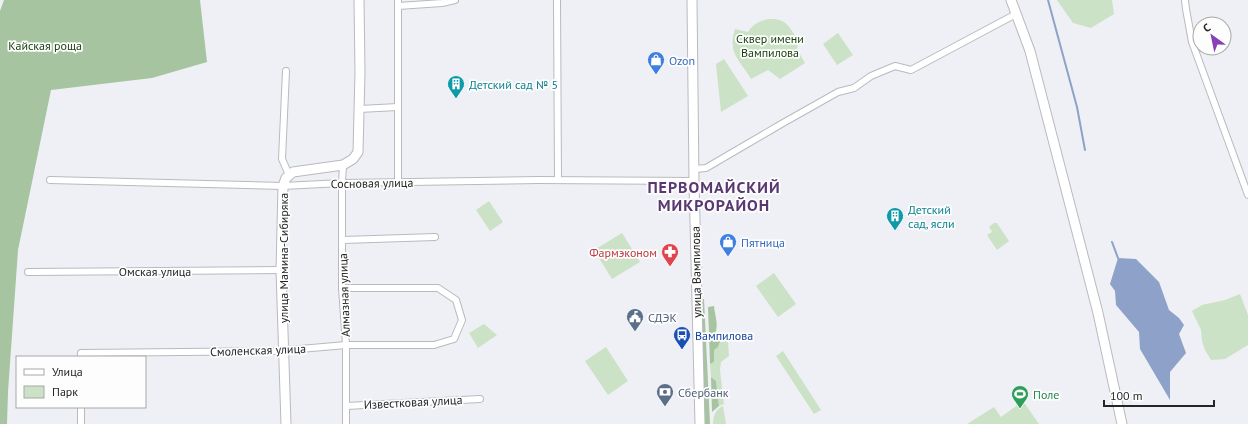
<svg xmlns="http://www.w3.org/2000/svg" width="1248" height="424" font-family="'PT Sans',sans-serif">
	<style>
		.green { fill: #cbe2c6 }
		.forest { fill: #a6c49f }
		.water { fill: #8ea1c8 }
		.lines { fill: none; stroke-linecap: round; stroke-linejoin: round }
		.stream { stroke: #8ea1c8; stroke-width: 2 }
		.street-casing { stroke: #b9babf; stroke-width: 8 }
		.secondary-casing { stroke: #b9babf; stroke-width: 11 }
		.street { stroke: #fff; stroke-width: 6 }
		.secondary { stroke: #fff; stroke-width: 9 }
		.labels { text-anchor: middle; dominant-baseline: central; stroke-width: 3.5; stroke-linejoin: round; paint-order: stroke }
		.park-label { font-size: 12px; fill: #153e0a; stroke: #fdfdfe }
		.shop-label { font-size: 12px; fill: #366cbe; stroke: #fdfdfe; text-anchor: start }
		.culture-label { font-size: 12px; fill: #0d838f; stroke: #fdfdfe; text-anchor: start }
		.street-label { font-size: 12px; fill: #242526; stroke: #fdfdfe }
		.health-label { font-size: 12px; fill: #be3a42; stroke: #fdfdfe; text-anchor: end }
		.service-label { font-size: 12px; fill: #4e5e75; stroke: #fdfdfe; text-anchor: start }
		.transit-label { font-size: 12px; fill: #164399; stroke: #fdfdfe; text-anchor: start }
		.leisure-label { font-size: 12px; fill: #27864d; stroke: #fdfdfe; text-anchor: start }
		.district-label { font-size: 16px; font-weight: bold; letter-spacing: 1px; fill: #593872; stroke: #fdfdfe }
	</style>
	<rect width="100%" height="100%" fill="#eff0f5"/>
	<g class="green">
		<polygon points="1057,0 1112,0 1114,14 1091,28 1073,23"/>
		<path d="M769,19c19,-1 20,9 30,22l-2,8 8,14 -25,16 -12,-9 -17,9c-11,-19 -24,-25 -16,-50l13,3c5,-8 11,-11 21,-13z"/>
		<polygon points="838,33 853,55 837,65 823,44"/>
		<polygon points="724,59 748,96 721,112 716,64"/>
		<polygon points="489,201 503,222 490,231 476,210"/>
		<polygon points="994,223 997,223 1009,241 997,250 987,235 992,232 989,227"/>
		<polygon points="622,233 640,262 612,279 594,250"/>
		<polygon points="774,273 796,304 778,317 756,286"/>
		<polygon points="1240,294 1248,315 1248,345 1225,359 1211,360 1205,350 1202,341 1201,330 1192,311 1202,305 1225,300"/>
		<polygon points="484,324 497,335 478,348 469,333"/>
		<polygon points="721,339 728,342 729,356 721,362 720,370 724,404 719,406 716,381 711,377 710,364 714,362 714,350 718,347"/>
		<polygon points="606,347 628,381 608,395 585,361"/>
		<polygon points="783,351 821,410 814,414 776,356"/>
		<polygon points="1023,401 1039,424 967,424 994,407 1001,417"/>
		<path d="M723,406l3,18h-13c0,-8 2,-14 10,-18z"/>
	</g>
	<g class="forest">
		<polygon points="4,0 200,0 207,62 152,78 51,90 18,250 8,392 7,424 0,424 0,11"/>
		<polygon points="700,299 704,299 710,424 704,424"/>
		<path d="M714,306c1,10 5,19 1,28l6,5 -3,8 -4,3v12l-4,2 -2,-57z"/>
		<polygon points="711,377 716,381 719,406 712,412"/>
	</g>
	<polygon class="water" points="1118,258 1136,259 1159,282 1169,310 1179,318 1184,325 1179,334 1186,353 1170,372 1170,400 1140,349 1139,332 1116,305 1115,291 1110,284"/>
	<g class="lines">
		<g class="stream">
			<polyline points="1048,0 1077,107 1085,150"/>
			<polyline points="1112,242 1118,258"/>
		</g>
		<defs>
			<g id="street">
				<polyline points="398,0 398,182"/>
				<polyline points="557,0 558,180"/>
				<polyline points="1185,0 1186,9 1192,42 1248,195"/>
				<polyline points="398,6 442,3 455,0"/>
				<polyline points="286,71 282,159 289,175"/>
				<polyline points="359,109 398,107"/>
				<polyline points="343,165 342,183 342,288 346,345 346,424"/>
				<polyline points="695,169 706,168 783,123 838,92 854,88 871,76 895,66 911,70 1016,14"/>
				<polyline points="50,180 283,186 342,183 539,180 694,181"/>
				<polyline points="343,240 435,237"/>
				<polyline points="28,272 281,270"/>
				<polyline points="81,357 81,353 277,351 346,345 434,345 454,339 462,320 456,300 438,288 342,288"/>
				<polyline points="346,406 480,399"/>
				<polyline points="81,424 81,407"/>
			</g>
			<g id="secondary">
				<polyline points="692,0 694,181 700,424"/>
				<polyline points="1011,0 1030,51 1070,205 1098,313 1122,424"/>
				<polyline points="286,424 281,270 283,186 286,178 293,172 343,165 353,159 358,152 360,72 359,0"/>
			</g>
		</defs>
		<use href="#street" class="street-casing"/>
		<use href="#secondary" class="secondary-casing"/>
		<use href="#street" class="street"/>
		<use href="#secondary" class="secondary"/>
	</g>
	<defs>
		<symbol id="shop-pin" viewBox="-11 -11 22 30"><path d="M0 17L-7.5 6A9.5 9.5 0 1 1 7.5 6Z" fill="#3f7fe0" stroke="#fdfdfe"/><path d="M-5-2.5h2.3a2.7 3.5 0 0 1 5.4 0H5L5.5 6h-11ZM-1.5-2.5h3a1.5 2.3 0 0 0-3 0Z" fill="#fff"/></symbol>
		<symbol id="building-pin" viewBox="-11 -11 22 30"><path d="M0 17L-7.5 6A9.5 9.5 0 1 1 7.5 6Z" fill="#0f9aa8" stroke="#fdfdfe"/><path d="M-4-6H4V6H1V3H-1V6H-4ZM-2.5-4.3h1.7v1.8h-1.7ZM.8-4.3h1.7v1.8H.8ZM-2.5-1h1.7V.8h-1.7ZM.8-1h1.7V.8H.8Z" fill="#fff"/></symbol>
		<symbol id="pharmacy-pin" viewBox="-11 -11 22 30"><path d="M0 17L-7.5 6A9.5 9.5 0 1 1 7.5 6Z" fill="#e0444e" stroke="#fdfdfe"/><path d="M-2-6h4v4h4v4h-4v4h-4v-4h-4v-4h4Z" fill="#fff"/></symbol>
		<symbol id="civic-pin" viewBox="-11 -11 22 30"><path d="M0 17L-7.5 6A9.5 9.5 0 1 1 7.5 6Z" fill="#5c6f8a" stroke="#fdfdfe"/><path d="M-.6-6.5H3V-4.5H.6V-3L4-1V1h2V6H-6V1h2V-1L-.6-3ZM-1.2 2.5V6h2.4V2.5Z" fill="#fff"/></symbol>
		<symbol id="bus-pin" viewBox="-11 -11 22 30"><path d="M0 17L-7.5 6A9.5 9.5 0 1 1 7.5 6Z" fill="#1a4fb4" stroke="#fdfdfe"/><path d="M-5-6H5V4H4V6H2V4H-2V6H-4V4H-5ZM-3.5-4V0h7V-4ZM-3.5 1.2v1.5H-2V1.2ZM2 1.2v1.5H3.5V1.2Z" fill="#fff"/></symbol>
		<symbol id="bank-pin" viewBox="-11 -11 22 30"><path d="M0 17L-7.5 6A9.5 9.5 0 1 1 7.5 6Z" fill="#5c6f8a" stroke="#fdfdfe"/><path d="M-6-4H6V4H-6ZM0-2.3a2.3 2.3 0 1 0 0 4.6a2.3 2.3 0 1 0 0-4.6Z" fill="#fff"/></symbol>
		<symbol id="stadium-pin" viewBox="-11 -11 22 30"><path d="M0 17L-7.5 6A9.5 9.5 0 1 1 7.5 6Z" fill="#2e9e5b" stroke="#fdfdfe"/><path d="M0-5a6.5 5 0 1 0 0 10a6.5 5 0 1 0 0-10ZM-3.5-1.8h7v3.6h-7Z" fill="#fff"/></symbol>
	</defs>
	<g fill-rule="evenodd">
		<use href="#shop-pin" x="646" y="50" width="20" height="27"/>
		<use href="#building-pin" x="446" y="74" width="20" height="27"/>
		<use href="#building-pin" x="885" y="206" width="20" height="27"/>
		<use href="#shop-pin" x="718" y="232" width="20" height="27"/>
		<use href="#pharmacy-pin" x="660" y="242" width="20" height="27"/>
		<use href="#civic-pin" x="625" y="307" width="20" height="27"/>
		<use href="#bus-pin" x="672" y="325" width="20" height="27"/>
		<use href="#bank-pin" x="655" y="382" width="20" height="27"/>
		<use href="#stadium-pin" x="1010" y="384" width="20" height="27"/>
	</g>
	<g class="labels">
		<g class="park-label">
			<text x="770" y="38">Сквер имени<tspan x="770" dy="14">Вампилова</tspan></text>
			<text x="45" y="45">Кайская роща</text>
		</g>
		<g class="shop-label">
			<text x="669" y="60">Ozon</text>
			<text x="741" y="242">Пятница</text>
		</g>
		<g class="culture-label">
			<text x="469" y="84">Детский сад № 5</text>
			<text x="908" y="209">Детский<tspan x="908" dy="14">сад, ясли</tspan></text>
		</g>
		<g class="street-label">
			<text transform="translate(372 183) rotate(-1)">Сосновая улица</text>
			<text transform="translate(283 258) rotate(-90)">улица Мамина-Сибиряка</text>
			<text x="155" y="271">Омская улица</text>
			<text transform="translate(696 272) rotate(-91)">улица Вампилова</text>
			<text transform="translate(344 295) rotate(-92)">Алмазная улица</text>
			<text transform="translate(258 350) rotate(-2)">Смоленская улица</text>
			<text transform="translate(413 402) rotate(-3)">Известковая улица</text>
		</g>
		<g class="health-label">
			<text x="657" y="252">Фармэконом</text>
		</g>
		<g class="service-label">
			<text x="648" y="317">СДЭК</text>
			<text x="678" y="392">Сбербанк</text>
		</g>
		<g class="transit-label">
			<text x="695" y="335">Вампилова</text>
		</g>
		<g class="leisure-label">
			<text x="1033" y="394">Поле</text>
		</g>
		<g class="district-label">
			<text x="714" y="187">ПЕРВОМАЙСКИЙ<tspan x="714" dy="18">МИКРОРАЙОН</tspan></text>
		</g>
	</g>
	<rect x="16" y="356" width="130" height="52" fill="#fdfdfe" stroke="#a6a7a8"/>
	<rect x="24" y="369" width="20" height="6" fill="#ffffff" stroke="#a6a7a8"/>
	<text x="52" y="376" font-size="12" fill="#242526">Улица</text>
	<rect x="24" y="386" width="20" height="12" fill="#cbe2c6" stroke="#a6a7a8"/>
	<text x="52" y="396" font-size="12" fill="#242526">Парк</text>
	<g transform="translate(1212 36) rotate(327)"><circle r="19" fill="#fdfdfe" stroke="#a6a7a8"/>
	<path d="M0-3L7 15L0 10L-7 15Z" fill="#8541b5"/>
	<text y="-6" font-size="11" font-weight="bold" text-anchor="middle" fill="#242526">С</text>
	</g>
	<path d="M1104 400v6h110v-6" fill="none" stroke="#242526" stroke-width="2"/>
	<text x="1110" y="400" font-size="12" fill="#242526" stroke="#fdfdfe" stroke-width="3" paint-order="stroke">100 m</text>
</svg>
